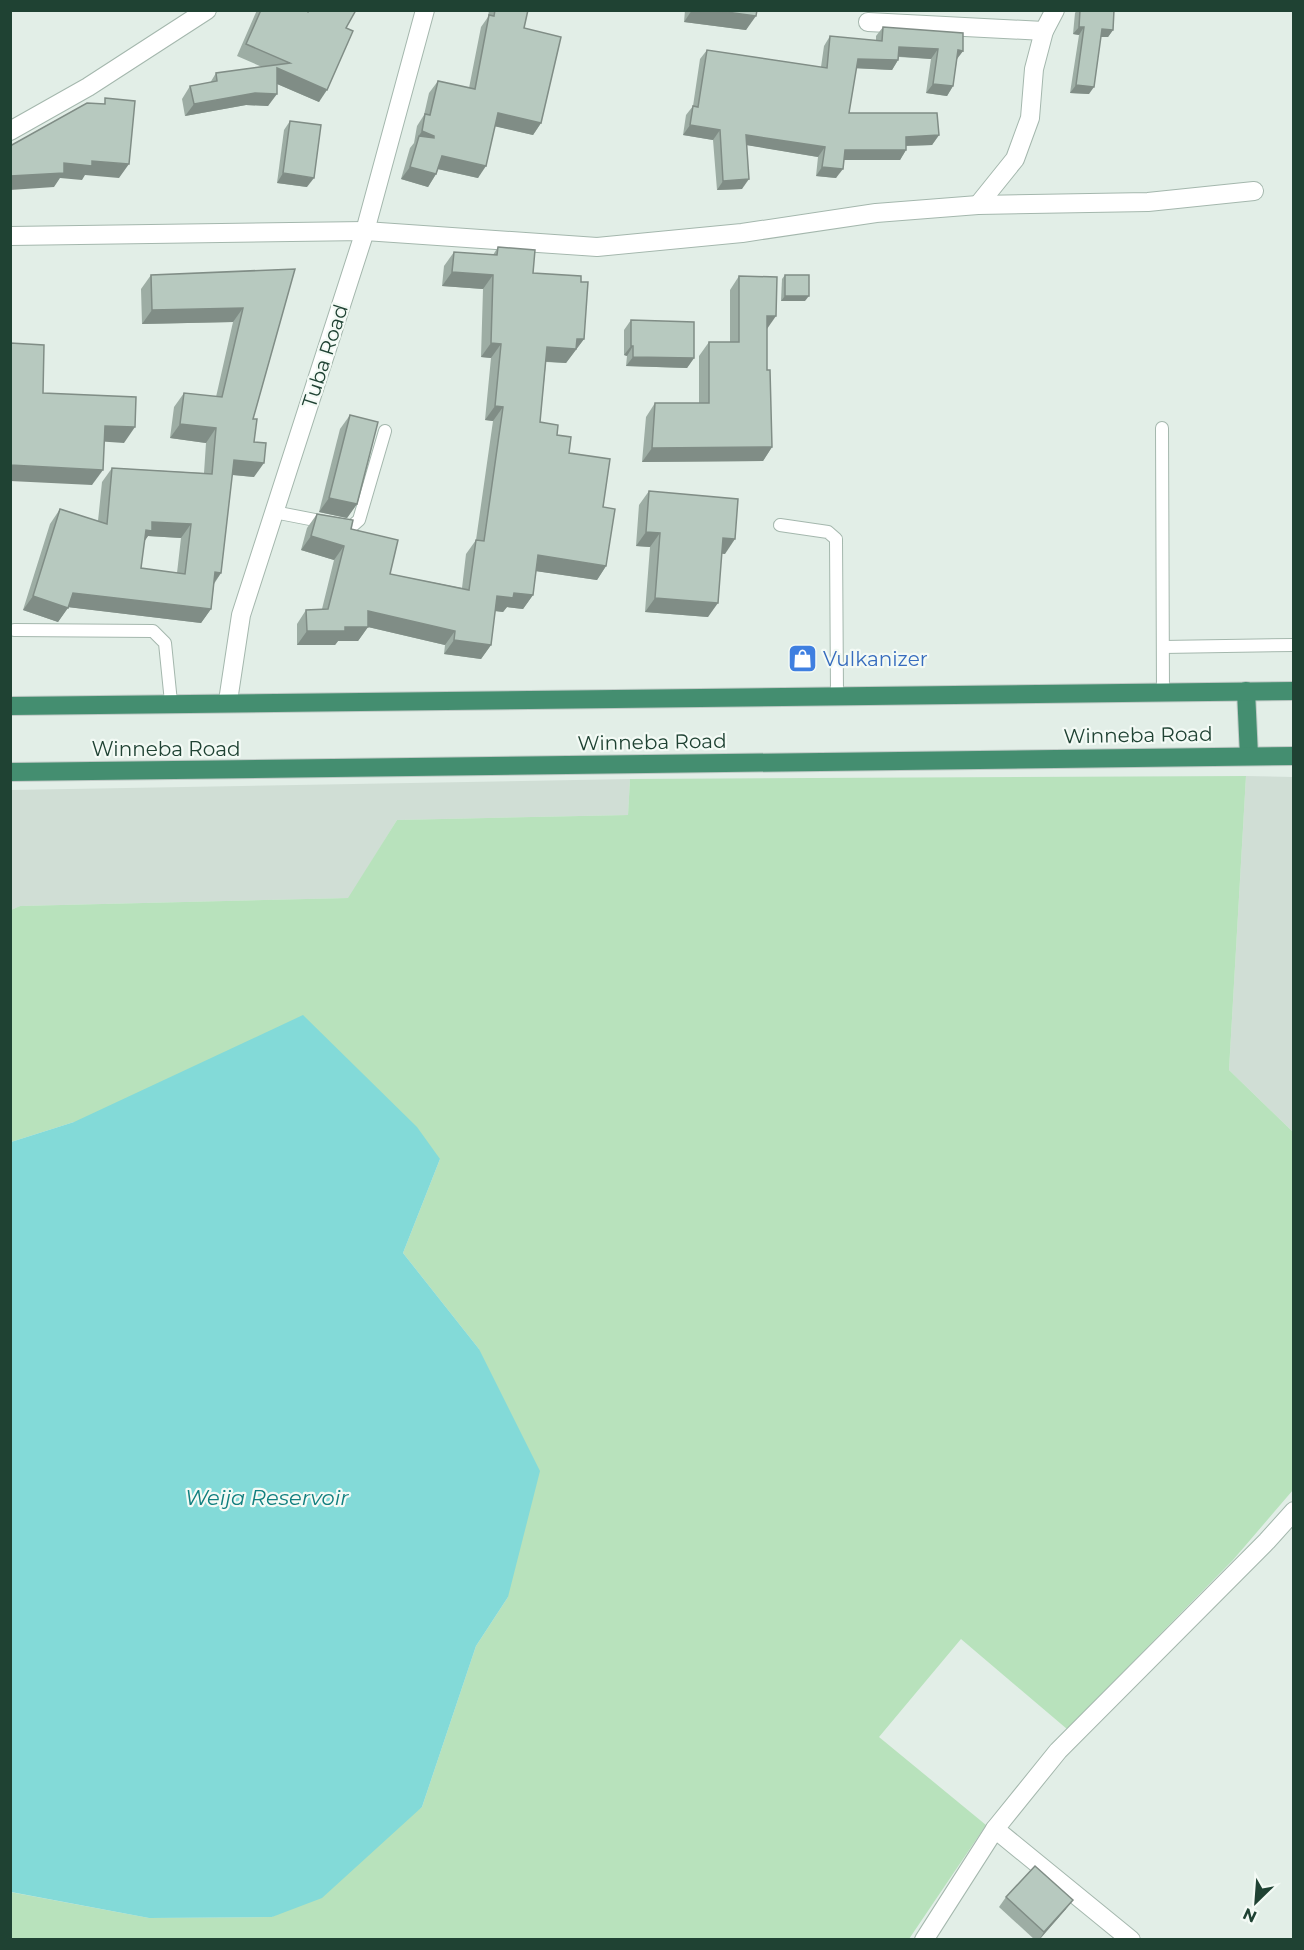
<svg xmlns="http://www.w3.org/2000/svg" width="1304" height="1950" font-family="Montserrat,sans-serif">
	<style>
		.built { fill: #d0ded5 }
		.green { fill: #b8e2bc }
		.water { fill: #83dad8 }
		.lines { fill: none; stroke-linecap: round; stroke-linejoin: round }
		.service-casing { stroke: #a4b7ad; stroke-width: 14 }
		.minor-casing { stroke: #a4b7ad; stroke-width: 20 }
		.tertiary-casing { stroke: #a4b7ad; stroke-width: 20 }
		.trunk-casing { stroke: #c0cac6; stroke-width: 20 }
		.service { stroke: #fff; stroke-width: 12 }
		.minor { stroke: #fff; stroke-width: 18 }
		.tertiary { stroke: #fff; stroke-width: 18 }
		.trunk { stroke: #448e70; stroke-width: 18 }
		.wall { fill: #9dada4; fill-rule: evenodd }
		.shaded-wall { fill: #808d86 }
		.building { fill: #b7c9bf; stroke: #808d86; stroke-width: 1.5; fill-rule: evenodd }
		.labels { text-anchor: middle; dominant-baseline: central; stroke-width: 4.5; stroke-linejoin: round; paint-order: stroke }
		.street-label { font-size: 20px; fill: #1f4233; stroke: #f3faf5 }
		.shop-label { font-size: 20px; fill: #366cbe; stroke: #f3faf5; text-anchor: start }
		.water-label { font-size: 21px; font-style: italic; fill: #117f7f; stroke: #f3faf5 }
	</style>
	<rect width="100%" height="100%" fill="#e2eee7"/>
	<g class="built">
		<polygon points="1246,776 1293,777 1293,1132 1229,1070"/>
		<polygon points="630,779 628,815 397,820 349,898 20,906 11,910 11,790"/>
	</g>
	<polygon class="green" points="1246,776 1229,1070 1293,1132 1293,1490 1233,1560 1067,1729 961,1639 879,1737 986,1825 909,1939 11,1939 10,1892 149,1918 272,1917 422,1807 476,1646 508,1597 479,1349 403,1253 440,1159 74,1122 11,1142 11,910 20,906 348,898 397,820 628,815 630,779"/>
	<polygon class="water" points="303,1015 417,1127 440,1159 403,1253 479,1349 540,1471 508,1597 476,1646 422,1807 322,1898 272,1917 149,1918 11,1892 11,1142 74,1122"/>
	<g class="lines">
		<defs>
			<g id="service">
				<polyline points="1162,428 1163,692"/>
				<polyline points="274,512 351,527 359,520 385,431"/>
				<polyline points="780,525 828,532 836,539 837,695"/>
				<polyline points="14,630 153,631 165,643 171,702"/>
				<polyline points="1163,647 1294,645"/>
			</g>
			<g id="minor">
				<polyline points="868,22 1044,31"/>
				<polyline points="10,131 88,87 207,10"/>
				<polyline points="978,205 1015,159 1030,118 1034,69 1044,31 1055,10"/>
				<polyline points="10,236 365,231 597,247 742,233 876,213 978,205 1148,202 1254,191"/>
				<polyline points="995,1829 1131,1940"/>
				<polyline points="924,1940 995,1829 1058,1751 1267,1541 1294,1511"/>
			</g>
			<polyline id="tertiary" points="228,701 241,615 365,231 425,10"/>
			<g id="trunk">
				<polyline points="1246,691 1249,756"/>
				<polyline points="10,706 1294,691"/>
				<polyline points="10,772 1294,756"/>
			</g>
		</defs>
		<use href="#service" class="service-casing"/>
		<use href="#minor" class="minor-casing"/>
		<use href="#tertiary" class="tertiary-casing"/>
		<use href="#trunk" class="trunk-casing"/>
		<use href="#service" class="service"/>
		<use href="#minor" class="minor"/>
		<use href="#tertiary" class="tertiary"/>
		<use href="#trunk" class="trunk"/>
	</g>
	<g class="wall">
		<polygon points="257,10 356,10 346,28 319,102 277,84 268,106 246,105 185,116 182,99 190,86 210,83 216,73 262,67 237,56"/>
		<polygon points="489,10 528,10 524,28 541,123 533,135 495,126 478,178 438,169 436,174 428,187 401,179 410,148 414,143 417,126 424,115 429,93 438,81 469,88 481,27 488,17"/>
		<polygon points="685,10 757,10 746,30 684,22"/>
		<polygon points="1077,10 1114,10 1113,30 1108,37 1101,37 1089,94 1070,93 1079,35 1073,34 1075,13"/>
		<polygon points="883,27 963,51 957,59 953,86 947,96 926,93 931,59 899,57 898,60 892,70 856,68 849,113 939,135 932,145 906,146 906,150 900,160 844,160 836,178 816,176 818,157 747,145 742,189 717,190 713,140 683,135 686,115 693,106 700,59 707,50 821,67 824,46 830,36 876,41 876,36"/>
		<polygon points="290,121 307,187 277,183 284,130"/>
		<polygon points="498,247 533,273 581,282 584,339 566,363 546,362 540,422 557,435 569,453 603,507 606,566 597,580 536,571 533,595 523,609 507,607 503,612 495,611 491,645 481,659 444,654 445,645 368,627 358,641 338,641 335,645 297,645 297,624 306,610 322,609 334,560 301,550 307,528 317,514 351,529 390,574 462,588 466,554 476,540 493,421 485,420 491,358 481,357 483,289 442,286 444,266 454,252 493,255"/>
		<path d="M295,269l-42,150 1,58 -22,-2 -11,98 -7,11 -3,25 -10,14 -133,-16 -10,15 -35,-12 27,-86 10,-15 38,12 4,-39 10,-14 92,5 2,-30 -36,-5 4,-31 10,-14 32,4 17,-75 -91,2 -1,-35 10,-14zM148,536l33,2 -4,35 -36,-5 3,-27z"/>
		<polygon points="785,275 805,301 781,301 782,279"/>
		<polygon points="739,276 767,329 767,370 772,447 763,461 642,462 646,417 655,403 699,403 699,356 709,342 730,342 730,290"/>
		<polygon points="631,320 694,358 687,368 626,366 627,356 624,355 624,330"/>
		<polygon points="350,415 357,504 347,518 319,512 340,429"/>
		<polygon points="649,491 725,554 722,553 708,617 645,612 650,547 636,546 639,505"/>
		<polygon points="1006,1897 1066,1909 1039,1940 1035,1940 999,1907"/>
	</g>
	<g class="shaded-wall">
		<polygon points="692,10 712,10 756,16 746,30 684,22"/>
		<polygon points="1079,27 1084,27 1079,35 1073,34"/>
		<polygon points="1102,29 1113,30 1108,37 1097,37"/>
		<polygon points="899,47 938,49 931,59 892,56"/>
		<polygon points="958,50 963,51 956,60"/>
		<polygon points="858,59 898,60 892,70 851,68"/>
		<polygon points="277,68 327,90 319,102 268,80"/>
		<polygon points="933,84 953,86 947,96 926,93"/>
		<polygon points="1076,85 1094,87 1089,94 1070,93"/>
		<polygon points="255,93 277,94 268,106 246,105 185,116 194,104"/>
		<polygon points="498,113 541,123 533,135 489,125"/>
		<polygon points="690,125 720,130 713,140 683,135"/>
		<polygon points="422,131 434,136 426,148 419,136 414,143"/>
		<polygon points="746,135 825,147 818,157 740,144"/>
		<polygon points="939,135 932,145 899,146 906,137"/>
		<polygon points="845,150 906,150 900,160 838,160"/>
		<polygon points="442,156 486,166 478,178 433,168"/>
		<polygon points="92,161 129,164 119,178 85,175 82,180 60,178 54,187 10,190 10,176 64,163"/>
		<polygon points="410,167 436,174 428,187 401,179"/>
		<polygon points="822,167 843,169 836,178 816,176"/>
		<polygon points="283,173 314,178 307,187 277,183"/>
		<polygon points="749,179 742,189 717,190 723,181"/>
		<polygon points="452,272 493,275 483,289 442,286"/>
		<polygon points="785,296 809,296 805,301 781,301"/>
		<polygon points="243,308 233,322 142,324 152,310"/>
		<polygon points="767,316 776,316 767,329"/>
		<polygon points="577,339 584,339 566,363 537,361 547,347"/>
		<polygon points="491,343 501,344 491,358 481,357"/>
		<polygon points="631,346 633,346 627,356 624,355"/>
		<polygon points="633,357 694,358 687,368 626,366"/>
		<polygon points="495,406 503,407 493,421 485,420"/>
		<polygon points="180,424 216,428 206,443 170,438"/>
		<polygon points="105,426 135,427 124,443 95,441"/>
		<polygon points="772,447 763,461 642,462 652,448"/>
		<polygon points="234,460 264,463 254,477 224,474"/>
		<polygon points="10,465 103,470 92,485 10,481"/>
		<polygon points="329,498 357,504 347,518 319,512"/>
		<polygon points="152,522 191,524 181,538 148,536 142,545 146,530"/>
		<polygon points="646,532 660,533 650,547 636,546"/>
		<polygon points="311,536 344,546 334,560 301,550"/>
		<polygon points="723,538 735,539 725,554 713,553"/>
		<polygon points="538,555 606,566 597,580 528,570"/>
		<polygon points="215,572 221,573 211,587"/>
		<polygon points="73,593 211,609 201,623 67,607 68,608 58,622 23,610 33,596"/>
		<polygon points="514,593 533,595 523,609 507,607 503,612 487,610 497,596"/>
		<polygon points="655,598 718,603 708,617 645,612"/>
		<polygon points="368,611 455,631 445,645 368,627 358,641 338,641 335,645 297,645 307,631 345,627"/>
		<polygon points="454,640 491,645 481,659 444,654"/>
		<polygon points="1073,1900 1066,1909 1039,1940 1044,1932"/>
	</g>
	<g class="building">
		<polygon points="261,10 305,10 308,12 309,10 356,10 346,28 353,31 327,90 277,68 277,94 255,93 194,104 190,86 217,81 216,73 290,63 246,44"/>
		<polygon points="495,10 528,10 524,28 561,37 541,123 498,113 486,166 442,156 436,174 410,167 419,136 434,138 434,136 422,131 425,114 430,115 438,81 475,89 489,15 494,16"/>
		<polygon points="712,10 757,10 756,16"/>
		<polygon points="1080,10 1114,10 1113,30 1102,29 1094,87 1076,85 1084,27 1079,27"/>
		<polygon points="883,27 963,33 963,51 958,50 953,86 933,84 938,49 899,47 898,60 858,59 849,113 937,113 939,135 906,137 906,150 845,150 843,169 822,167 825,147 746,135 749,179 723,181 720,130 690,125 693,106 698,107 707,50 827,68 830,36 882,41"/>
		<polygon points="105,98 135,101 129,164 92,161 92,166 64,163 64,173 10,176 10,146 87,103 105,104"/>
		<polygon points="290,121 321,125 314,178 283,173"/>
		<polygon points="498,247 535,250 533,273 581,276 581,282 588,282 584,339 577,339 576,349 547,347 540,422 558,425 557,435 571,437 569,453 610,459 603,507 615,509 606,566 538,555 533,595 514,593 513,598 497,596 491,645 454,640 455,631 368,611 368,627 345,627 345,631 307,631 306,610 328,609 344,546 311,536 317,514 353,520 351,529 398,540 390,574 469,590 476,540 484,541 503,407 495,406 501,344 491,343 493,275 452,272 454,252 497,255"/>
		<path d="M295,269l-42,150h4l-3,23 12,1 -2,20 -30,-3 -13,113 -6,-1 -4,37 -138,-16 -5,15 -35,-12 27,-87 47,15 5,-56 100,6 4,-46 -36,-4 4,-31 38,4 21,-89 -91,2 -1,-35zM152,522l39,2 -6,50 -44,-6 5,-38 6,1z"/>
		<rect x="785" y="275" width="24" height="21"/>
		<polygon points="739,276 777,277 776,316 767,316 767,370 770,370 772,447 652,448 655,403 709,403 709,342 739,342"/>
		<polygon points="631,320 694,322 694,358 633,357 633,346 631,346"/>
		<polygon points="10,343 44,345 43,393 136,397 135,427 105,426 103,470 10,465"/>
		<polygon points="350,415 378,422 357,504 329,498"/>
		<polygon points="649,491 738,499 735,539 723,538 718,603 655,598 660,533 646,532"/>
		<polygon points="1035,1866 1073,1900 1044,1932 1006,1897"/>
	</g>
	<defs>
		<symbol id="shop-square" viewBox="-11 -11 22 22"><rect x="-9" y="-9" width="18" height="18" rx="4" fill="#3f7fe0" stroke="#f3faf5"/><path d="M-5-2.5h2.3a2.7 3.5 0 0 1 5.4 0H5L5.5 6h-11ZM-1.5-2.5h3a1.5 2.3 0 0 0-3 0Z" fill="#fff"/></symbol>
	</defs>
	<g fill-rule="evenodd">
		<use href="#shop-square" x="786" y="642" width="33" height="33"/>
	</g>
	<g class="labels">
		<g class="street-label">
			<text transform="translate(325 356) rotate(-72)">Tuba Road</text>
			<text transform="translate(1138 735) rotate(-1)">Winneba Road</text>
			<text transform="translate(652 742) rotate(-1)">Winneba Road</text>
			<text x="166" y="749">Winneba Road</text>
		</g>
		<g class="shop-label">
			<text x="823" y="659">Vulkanizer</text>
		</g>
		<g class="water-label">
			<text x="267" y="1497">Weija Reservoir</text>
		</g>
	</g>
	<rect width="1304" height="1950" fill="none" stroke="#1f4233" stroke-width="24"/>
	<g transform="translate(1256 1902) rotate(205)" stroke="#f3faf5" stroke-width="4.5" paint-order="stroke">
	<path d="M0-4.5L10 22L0 15L-10 22Z" fill="#1f4233"/>
	<text y="-9" font-size="16" font-weight="bold" text-anchor="middle" fill="#1f4233">N</text>
	</g>
</svg>
